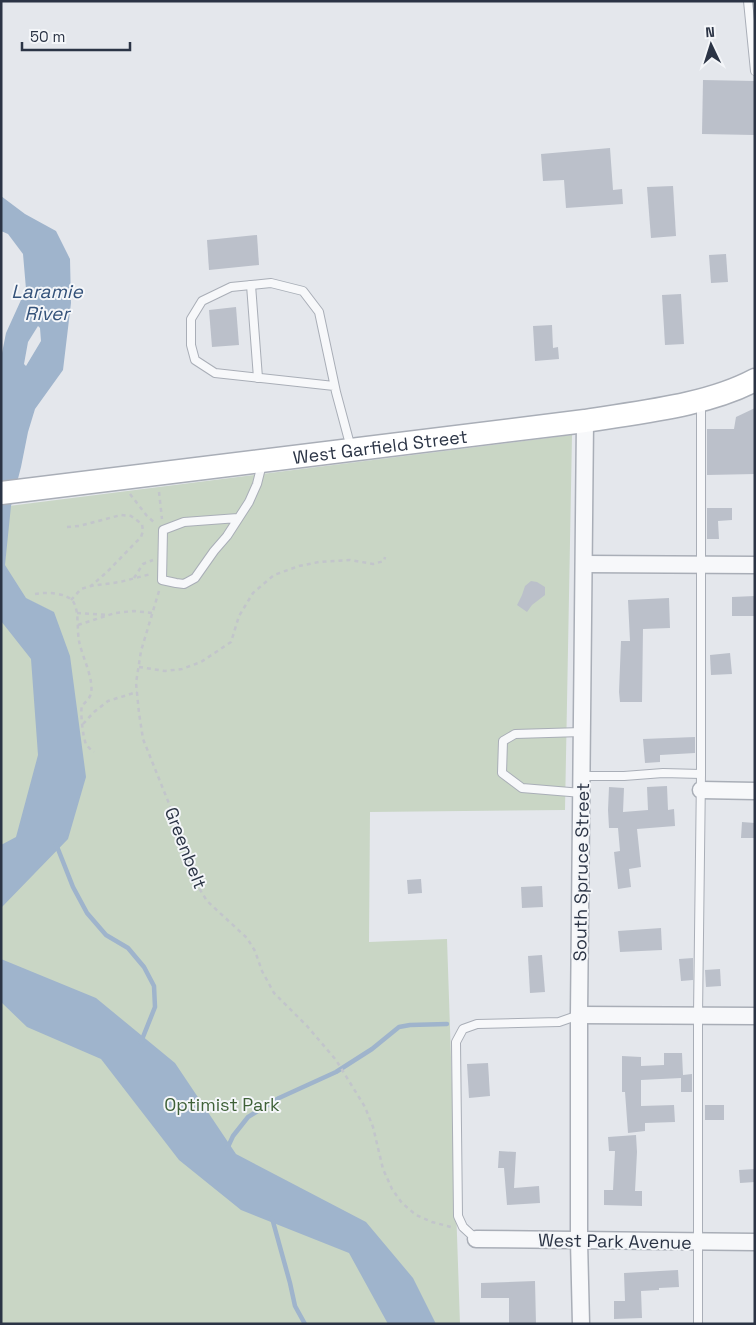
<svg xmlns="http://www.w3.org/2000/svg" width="756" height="1325" font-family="'Space Grotesk',sans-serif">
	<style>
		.green { fill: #c9d6c5 }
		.water { fill: #9fb4cc; fill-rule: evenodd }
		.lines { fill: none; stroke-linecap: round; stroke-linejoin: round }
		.stream { stroke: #9fb4cc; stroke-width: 4.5 }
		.building { fill: #bbc0ca }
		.lane-casing { stroke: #a9aeb7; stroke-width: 10 }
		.street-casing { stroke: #a9aeb7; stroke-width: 19 }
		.secondary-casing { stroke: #a9aeb7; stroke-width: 25 }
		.path { stroke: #c2c5cb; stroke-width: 2.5; stroke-dasharray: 4 4; stroke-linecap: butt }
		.lane { stroke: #f7f8fa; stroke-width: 8 }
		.street { stroke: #f7f8fa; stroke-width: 16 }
		.secondary { stroke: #fff; stroke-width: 22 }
		.labels { text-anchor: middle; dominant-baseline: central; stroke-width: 4; stroke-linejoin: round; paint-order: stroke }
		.street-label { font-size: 18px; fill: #2b3445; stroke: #f4f6f9 }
		.park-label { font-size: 18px; fill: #3f6138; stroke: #f4f6f9 }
		.water-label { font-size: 19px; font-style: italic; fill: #34527a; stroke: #f4f6f9 }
	</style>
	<rect width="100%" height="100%" fill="#e4e7ec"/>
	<polygon class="green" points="572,435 565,810 370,812 369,942 447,939 460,1324 1,1324 1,507"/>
	<g class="water">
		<path d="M1,196l24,18 31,17 14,28 1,44 -8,67 -28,39 -7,23 -7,35 -10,39 -6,59 21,33 28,14 16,44 16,121 -18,62 -67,69v-63l15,-8 22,-82 -7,-96 -30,-38v-263l5,-25 20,-44 -3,-35 -15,-20 -7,-3zM38,326l2,2 1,13 -15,25 -2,-2 4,-22z"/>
		<polygon points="1,959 96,998 175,1063 236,1154 366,1222 413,1278 436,1324 388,1324 349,1253 241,1210 179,1160 101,1059 27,1027 1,1002"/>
	</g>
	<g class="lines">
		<g class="stream">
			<polyline points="56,844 73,887 87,913 106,935 128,948 144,967 154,986 155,1007 141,1042"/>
			<polyline points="227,1149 233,1136 248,1117 279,1098 336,1072 372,1049 399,1027 410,1025 447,1024"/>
			<polyline points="272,1218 290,1283 295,1306 305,1324"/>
		</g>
	</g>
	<g class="building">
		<polygon points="703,80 755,81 754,135 702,134"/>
		<polygon points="610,148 613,190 622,189 623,204 566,208 564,180 543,181 541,154"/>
		<polygon points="673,186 676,236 651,238 647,187"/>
		<polygon points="257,235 259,265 209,270 207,240"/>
		<polygon points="726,254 728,282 711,283 709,255"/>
		<polygon points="681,294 684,344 665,345 662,295"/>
		<polygon points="236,307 239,345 212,347 209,310"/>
		<polygon points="552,325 553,348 558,347 559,359 535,361 533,326"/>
		<polygon points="755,408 755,474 707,475 707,429 734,429 736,417"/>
		<polygon points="707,508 732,508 732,520 718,521 719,539 707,539"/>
		<polygon points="531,581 537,582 545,587 545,595 532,605 527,612 517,605 522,595 525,586"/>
		<polygon points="755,596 755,616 732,616 732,597"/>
		<polygon points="669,598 670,628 643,629 642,702 620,702 619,692 621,641 630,641 628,600"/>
		<polygon points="730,653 732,674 711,675 710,655"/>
		<polygon points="695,737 695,753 660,755 660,762 645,763 643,739"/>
		<polygon points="667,786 668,810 674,809 675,826 637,829 641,867 629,869 631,887 618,889 614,852 620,851 618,828 609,828 608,810 609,787 624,788 623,812 648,810 647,787"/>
		<polygon points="742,822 755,823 755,838 741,838"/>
		<polygon points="421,879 422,893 408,894 407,880"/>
		<polygon points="542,886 543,907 522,908 521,887"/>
		<polygon points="661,928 662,950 620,952 618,931"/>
		<polygon points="542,955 545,992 530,993 528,956"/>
		<polygon points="693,958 693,980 681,981 679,959"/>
		<polygon points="720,969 721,986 706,987 705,970"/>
		<polygon points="664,1053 682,1053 683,1075 692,1074 692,1092 681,1092 681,1078 641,1080 641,1106 674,1105 675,1122 645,1123 645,1131 628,1133 625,1092 622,1092 622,1056 641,1057 641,1066 664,1065"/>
		<polygon points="488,1063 490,1096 469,1098 467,1064"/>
		<rect x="705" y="1105" width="19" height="15"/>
		<polygon points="636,1135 637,1152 635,1191 642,1191 642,1206 604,1205 604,1190 613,1190 615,1151 609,1151 608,1137"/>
		<polygon points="499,1151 516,1152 514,1188 539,1186 540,1203 507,1205 504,1168 498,1168"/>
		<polygon points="755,1169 755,1182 740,1183 739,1170"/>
		<polygon points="678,1270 679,1287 659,1288 659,1290 641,1291 642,1318 614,1319 614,1301 625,1301 624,1273"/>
		<polygon points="535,1281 536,1324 509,1324 509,1298 481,1298 481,1283"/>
	</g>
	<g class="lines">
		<defs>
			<g id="lane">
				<polyline points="748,1 755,71"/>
				<polyline points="251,285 258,378"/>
				<polyline points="334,386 215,373 195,360 191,345 191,319 202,301 231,287 271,283 303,291 319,312 336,392 351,448"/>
				<polyline points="238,518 184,522 163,530 162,580 176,583 184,584 195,578 214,551 227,536 249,502 257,484 262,464"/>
				<polyline points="582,776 624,776 663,773 701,774"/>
				<polyline points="582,793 522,788 502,773 503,741 515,734 582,732"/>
				<polyline points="476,1239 463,1227 458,1216 456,1042 463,1029 477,1024 559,1022 579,1015"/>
				<polyline points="698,1324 698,1015 701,774 701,402"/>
			</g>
			<g id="street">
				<polyline points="584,564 755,565"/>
				<polyline points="701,790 755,791"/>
				<polyline points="579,1015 755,1016"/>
				<polyline points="476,1239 755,1242"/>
				<polyline points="581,1324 579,1241 579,1015 585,421"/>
			</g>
			<g id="secondary">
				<path id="s1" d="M1,493l584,-72c54,-9 121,-15 170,-41"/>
			</g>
		</defs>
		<use href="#lane" class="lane-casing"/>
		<use href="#street" class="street-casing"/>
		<use href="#secondary" class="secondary-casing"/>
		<g class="path">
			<polyline points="159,492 162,519"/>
			<polyline points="130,494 147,516 156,524"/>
			<polyline points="67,527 79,526 121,515 131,516 142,524 143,531 141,537 107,572 91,586"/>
			<polyline points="134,578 143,564 153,560"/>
			<polyline points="159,591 141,651 136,683 139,713 143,739 172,811 194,880 207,901 247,938 255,951 262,971 274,993 307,1026 336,1060 365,1107 373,1127 383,1169 392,1189 402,1203 416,1215 432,1222 451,1227"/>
			<path d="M35,594c10,-2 33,-2 39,9 5,9 3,28 5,38 3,15 15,38 12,52 -1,6 -6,9 -9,13 -2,5 1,32 4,38 2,3 5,6 8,8"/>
			<polyline points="71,600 81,589 91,586 120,582 151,574"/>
			<polyline points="77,613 109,615"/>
			<polyline points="78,625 115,613 134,611 152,613"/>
			<polyline points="139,667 165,671 182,669 201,662 231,642 239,616 253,593 274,575 299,566 319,562 350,560 373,564 384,561 385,557"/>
			<polyline points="83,724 94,712 108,701 137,692"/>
		</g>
		<use href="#lane" class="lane"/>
		<use href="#street" class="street"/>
		<use href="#secondary" class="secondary"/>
	</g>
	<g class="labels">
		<g class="street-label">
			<text stroke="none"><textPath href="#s1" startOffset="382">West Garfield Street</textPath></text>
			<text transform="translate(186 848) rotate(69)">Greenbelt</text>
			<text transform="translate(581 872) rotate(-89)">South Spruce Street</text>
			<text transform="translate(615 1241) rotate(1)">West Park Avenue</text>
		</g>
		<g class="park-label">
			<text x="222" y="1104">Optimist Park</text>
		</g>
		<g class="water-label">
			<text x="47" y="291">Laramie<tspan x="47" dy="22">River</tspan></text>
		</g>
	</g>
	<rect width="756" height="1325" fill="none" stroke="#2b3445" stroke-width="5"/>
	<g transform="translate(711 45) rotate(356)" stroke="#f4f6f9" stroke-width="4" paint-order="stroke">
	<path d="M0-4L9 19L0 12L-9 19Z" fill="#2b3445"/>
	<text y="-8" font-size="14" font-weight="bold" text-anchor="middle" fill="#2b3445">N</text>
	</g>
	<path d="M22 42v8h108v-8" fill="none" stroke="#2b3445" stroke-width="2.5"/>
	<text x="30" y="42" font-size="15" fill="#2b3445" stroke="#f4f6f9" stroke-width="4" paint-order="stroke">50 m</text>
</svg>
